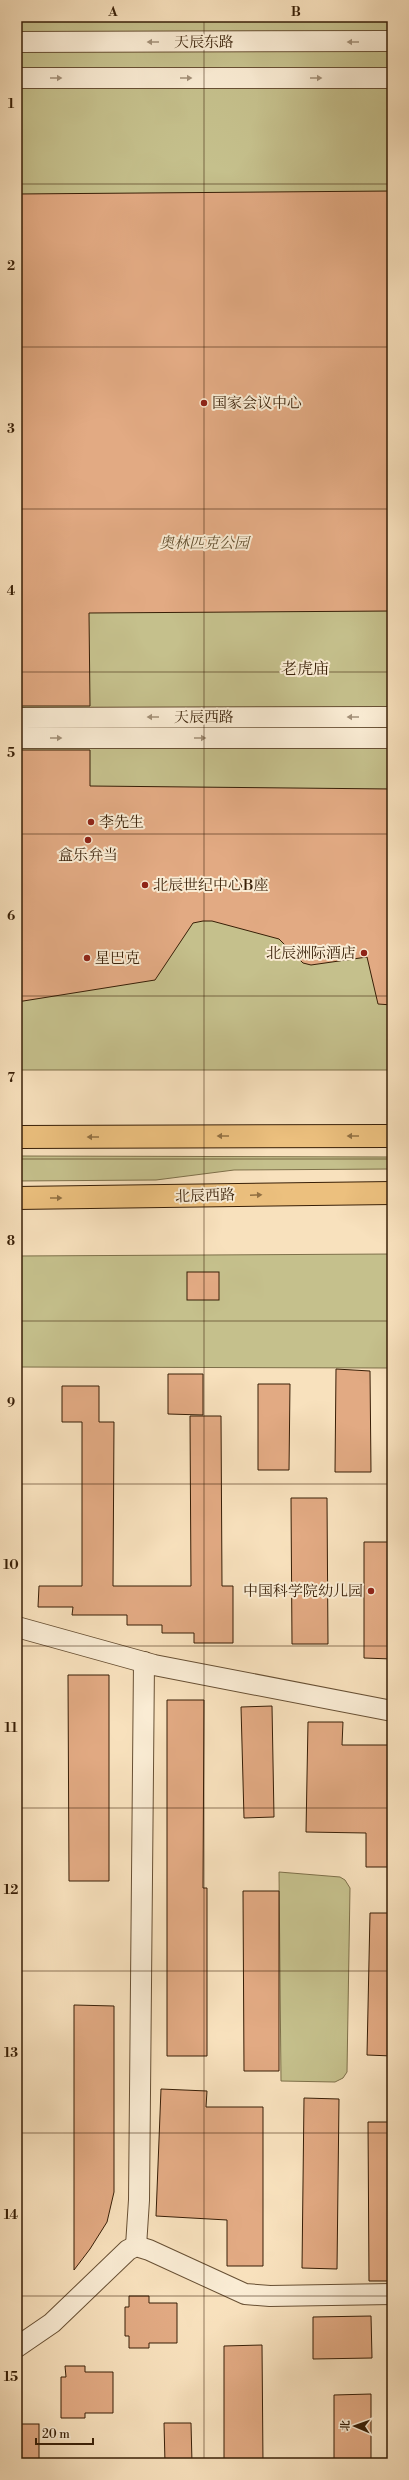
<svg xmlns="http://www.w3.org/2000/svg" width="409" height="2480" font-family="'Libre Bodoni','Noto Serif SC',serif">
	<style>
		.green { fill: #c5c08c; stroke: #7e704a }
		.building { fill: #e2aa83; stroke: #381f07 }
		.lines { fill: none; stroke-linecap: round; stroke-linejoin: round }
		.minor-casing { stroke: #685034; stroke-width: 22 }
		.major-casing { stroke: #381f07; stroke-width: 24 }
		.minor { stroke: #faecd4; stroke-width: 20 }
		.major { stroke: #ecc07e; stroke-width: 22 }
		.oneway { fill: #a39078 }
		.oneway2 { fill: #927042 }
		.grid { fill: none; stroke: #381f07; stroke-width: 1; stroke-opacity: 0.55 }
		.poi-dot { fill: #8f2418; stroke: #faecd4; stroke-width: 1.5 }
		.labels { text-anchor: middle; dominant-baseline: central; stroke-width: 4; stroke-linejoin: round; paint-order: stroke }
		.street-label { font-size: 15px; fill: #381f07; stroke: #faecd4 }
		.poi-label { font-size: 15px; fill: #381f07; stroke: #faecd4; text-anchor: start }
		.park-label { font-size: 15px; font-style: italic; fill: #624f2f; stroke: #faecd4 }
		.neighbourhood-label { font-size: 16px; fill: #381f07; stroke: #faecd4 }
		.neatline { fill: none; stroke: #381f07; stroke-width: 1.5 }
		.grid-label { font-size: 13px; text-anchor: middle; font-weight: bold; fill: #381f07 }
	</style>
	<rect width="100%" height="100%" fill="#f8e1bd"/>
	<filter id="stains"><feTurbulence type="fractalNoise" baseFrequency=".005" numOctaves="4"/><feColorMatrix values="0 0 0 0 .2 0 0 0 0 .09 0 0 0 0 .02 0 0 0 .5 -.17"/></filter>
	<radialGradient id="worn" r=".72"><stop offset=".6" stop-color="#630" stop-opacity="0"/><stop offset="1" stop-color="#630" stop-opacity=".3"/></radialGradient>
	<g class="green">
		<rect x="17" y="17" width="375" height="1053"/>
		<polygon points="17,1156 392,1157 392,1169 234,1170 156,1180 17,1181"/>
		<polygon points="392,1254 392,1368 17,1367 17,1256"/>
		<polygon points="279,1872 340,1877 345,1880 350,1888 347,2072 343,2078 335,2082 281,2081"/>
	</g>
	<g class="building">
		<polygon points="392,191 392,611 89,613 90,706 17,706 17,194"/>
		<polygon points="17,750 90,750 90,786 392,789 392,1005 378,1004 367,957 311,965 303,963 279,939 212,921 203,921 193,923 155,980 17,1002"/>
		<rect x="187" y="1272" width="32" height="28"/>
		<polygon points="336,1369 370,1371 371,1472 335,1472"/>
		<polygon points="168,1374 203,1374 203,1415 168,1414"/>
		<polygon points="258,1384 290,1384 289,1470 258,1470"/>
		<polygon points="62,1386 99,1386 99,1422 114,1422 113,1586 191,1586 190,1416 221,1416 222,1586 233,1586 233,1643 194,1643 194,1633 162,1633 162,1625 127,1625 127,1615 72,1615 73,1607 38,1607 39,1586 82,1586 82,1422 62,1422"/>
		<polygon points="291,1498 327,1498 328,1644 292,1644"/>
		<polygon points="364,1542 392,1542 392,1659 364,1658"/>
		<polygon points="68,1675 109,1675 109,1881 69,1881"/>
		<polygon points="167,1700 204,1700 203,1888 207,1888 207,2056 167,2056"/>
		<polygon points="272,1706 274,1817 244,1818 241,1707"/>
		<polygon points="308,1722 343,1722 342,1745 392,1745 392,1867 366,1867 366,1833 306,1832"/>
		<polygon points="243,1891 279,1891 279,2071 244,2071"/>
		<polygon points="370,1913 392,1913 392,2056 367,2055"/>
		<polygon points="74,2005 114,2006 114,2192 107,2222 90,2249 74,2270"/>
		<polygon points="161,2089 207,2091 206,2107 263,2107 263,2266 227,2266 227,2220 156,2216"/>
		<polygon points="304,2098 339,2099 337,2269 302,2268"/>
		<polygon points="368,2122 392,2122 392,2281 369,2281"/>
		<polygon points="129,2296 149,2296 149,2303 177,2303 177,2343 149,2343 149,2348 129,2348 129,2336 125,2336 125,2307 129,2307"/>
		<polygon points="371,2316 372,2358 313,2359 313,2317"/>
		<polygon points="262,2345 263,2463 224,2463 224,2346"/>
		<polygon points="65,2366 85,2366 85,2372 113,2372 113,2413 85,2413 85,2418 61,2418 61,2377 66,2377"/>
		<polygon points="371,2394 371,2463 334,2463 334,2395"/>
		<polygon points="164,2423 191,2423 192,2463 165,2463"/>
		<rect x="17" y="2424" width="22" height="39"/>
	</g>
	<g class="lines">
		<defs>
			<g id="minor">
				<polyline points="17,42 392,41"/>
				<polyline points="17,78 392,78"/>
				<polyline points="17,718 392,717"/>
				<polyline points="17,738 392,738"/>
				<polyline points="17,1627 154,1665 392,1711"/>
				<polyline points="136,2246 139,2200 144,1662"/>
				<polyline points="17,2347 52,2323 128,2250 136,2246 149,2250 245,2294 270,2296 392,2294"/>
			</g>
			<g id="major">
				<polyline points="17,1137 392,1136"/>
				<polyline points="17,1198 392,1193"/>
			</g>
		</defs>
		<use href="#minor" class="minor-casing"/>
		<use href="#major" class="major-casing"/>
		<use href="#minor" class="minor"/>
		<use href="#major" class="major"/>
	</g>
	<defs><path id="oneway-solid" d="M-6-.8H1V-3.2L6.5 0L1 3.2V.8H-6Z"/></defs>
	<g class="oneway">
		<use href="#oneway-solid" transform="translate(153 42) rotate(180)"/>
		<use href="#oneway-solid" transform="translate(353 42) rotate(180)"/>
		<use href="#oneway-solid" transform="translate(56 78)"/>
		<use href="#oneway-solid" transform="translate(186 78)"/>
		<use href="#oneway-solid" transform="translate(316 78)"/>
		<use href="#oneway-solid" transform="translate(153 717) rotate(180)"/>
		<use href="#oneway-solid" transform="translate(353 717) rotate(180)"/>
		<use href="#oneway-solid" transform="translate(56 738)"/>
		<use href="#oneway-solid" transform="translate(200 738)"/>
	</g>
	<g class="oneway2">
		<use href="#oneway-solid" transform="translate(223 1136) rotate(180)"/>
		<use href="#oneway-solid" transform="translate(353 1136) rotate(180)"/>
		<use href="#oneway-solid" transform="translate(93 1137) rotate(180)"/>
		<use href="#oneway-solid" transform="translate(256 1195) rotate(-2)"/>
		<use href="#oneway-solid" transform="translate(56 1198)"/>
	</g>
	<path class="grid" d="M204,17v2446M17,184h375M17,347h375M17,509h375M17,672h375M17,834h375M17,996h375M17,1159h375M17,1321h375M17,1484h375M17,1646h375M17,1808h375M17,1971h375M17,2133h375M17,2296h375"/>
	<g class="poi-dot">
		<circle cx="204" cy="403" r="4"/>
		<circle cx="91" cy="822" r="4"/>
		<circle cx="88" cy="840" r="4"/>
		<circle cx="145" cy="885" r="4"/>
		<circle cx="364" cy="953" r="4"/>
		<circle cx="87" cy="958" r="4"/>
		<circle cx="371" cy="1591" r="4"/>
	</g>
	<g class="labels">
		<g class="street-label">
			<text x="204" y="42">天辰东路</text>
			<text x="204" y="717">天辰西路</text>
			<text transform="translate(205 1196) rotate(-2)">北辰西路</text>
		</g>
		<g class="poi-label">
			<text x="212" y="403">国家会议中心</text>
			<text x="99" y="822">李先生</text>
			<text x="88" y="855" text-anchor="middle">盒乐弁当</text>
			<text x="153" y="885">北辰世纪中心B座</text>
			<text x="356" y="953" text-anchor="end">北辰洲际酒店</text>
			<text x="95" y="958">星巴克</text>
			<text x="363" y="1591" text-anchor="end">中国科学院幼儿园</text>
		</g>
		<g class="park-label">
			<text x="204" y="543">奥林匹克公园</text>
		</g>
		<g class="neighbourhood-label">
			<text x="305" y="669">老虎庙</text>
		</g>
	</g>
	<rect width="409" height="2480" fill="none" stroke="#f8e1bd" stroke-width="44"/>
	<g transform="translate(355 2426) rotate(272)" stroke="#faecd4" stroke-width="3" paint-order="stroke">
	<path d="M0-3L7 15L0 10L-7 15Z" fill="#381f07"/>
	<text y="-6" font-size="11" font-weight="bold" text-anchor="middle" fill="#381f07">北</text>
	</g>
	<path d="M36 2438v6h57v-6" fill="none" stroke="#381f07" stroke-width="2"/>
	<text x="42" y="2438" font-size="12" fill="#381f07" stroke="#faecd4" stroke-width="3" paint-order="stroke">20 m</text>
	<rect x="22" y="22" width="365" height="2436" class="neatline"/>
	<g class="grid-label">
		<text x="113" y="16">A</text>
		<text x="296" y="16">B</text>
		<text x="11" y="108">1</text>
		<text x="11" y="270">2</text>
		<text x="11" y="433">3</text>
		<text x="11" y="595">4</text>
		<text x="11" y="757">5</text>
		<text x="11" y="920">6</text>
		<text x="11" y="1082">7</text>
		<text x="11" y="1245">8</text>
		<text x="11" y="1407">9</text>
		<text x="11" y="1569">10</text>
		<text x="11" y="1732">11</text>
		<text x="11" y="1894">12</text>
		<text x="11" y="2057">13</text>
		<text x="11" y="2219">14</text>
		<text x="11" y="2381">15</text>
	</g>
	<rect width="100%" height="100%" filter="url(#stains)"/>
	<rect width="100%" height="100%" fill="url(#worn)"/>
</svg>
